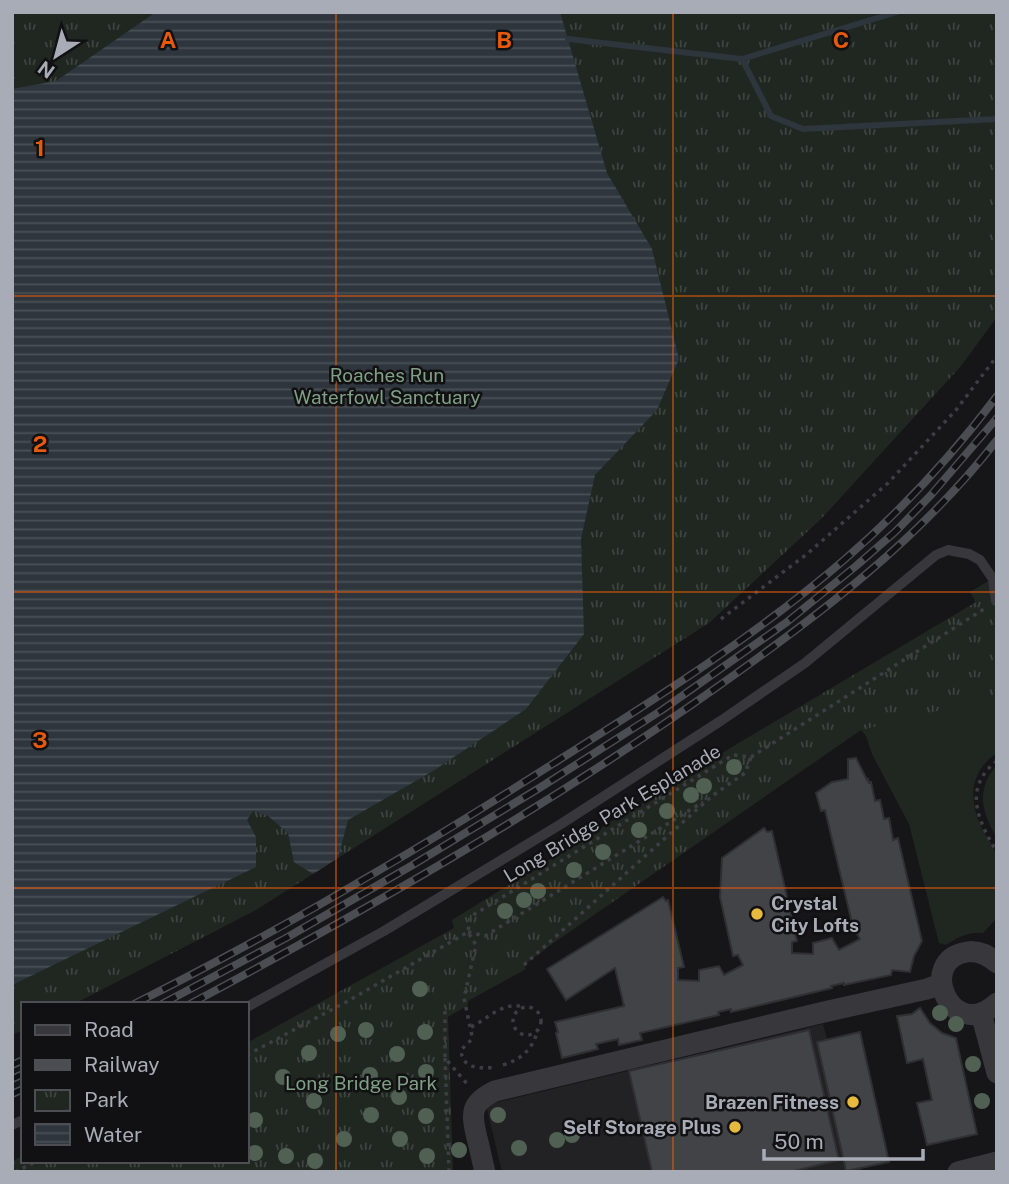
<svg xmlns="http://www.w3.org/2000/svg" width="1009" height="1184" font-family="'Public Sans',sans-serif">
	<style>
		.built { fill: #222224 }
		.green { fill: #202721 }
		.park { fill: url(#park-tufts) }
		.water { fill: url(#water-rules) }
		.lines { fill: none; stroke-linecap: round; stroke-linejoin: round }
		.stream { stroke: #2e353c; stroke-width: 6 }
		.building { fill: #424347; stroke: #303033; stroke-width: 2 }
		.path { stroke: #3d3e43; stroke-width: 3.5; stroke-dasharray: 3.5 5; stroke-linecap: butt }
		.service { stroke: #37373c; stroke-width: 10 }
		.minor { stroke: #37373c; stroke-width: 21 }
		.rail-casing { stroke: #4c4d53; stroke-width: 8 }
		.rail { stroke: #111012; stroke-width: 5; stroke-dasharray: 16; stroke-linecap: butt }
		.tree { fill: #506154 }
		.grid { fill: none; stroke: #e8590c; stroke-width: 2; stroke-opacity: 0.55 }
		.poi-dot { fill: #e6ba3f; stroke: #111012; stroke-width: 2.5 }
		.labels { text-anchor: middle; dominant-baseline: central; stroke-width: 5; stroke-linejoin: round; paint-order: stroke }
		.park-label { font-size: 19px; fill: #80a085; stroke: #111012 }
		.street-label { font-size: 19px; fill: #a8acb6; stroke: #111012 }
		.poi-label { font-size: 19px; font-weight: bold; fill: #a8acb6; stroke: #111012; text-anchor: end }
		.grid-label { font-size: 23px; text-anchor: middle; font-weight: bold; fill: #e8590c; stroke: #111012; stroke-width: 5; stroke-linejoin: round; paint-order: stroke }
	</style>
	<defs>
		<pattern id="park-tufts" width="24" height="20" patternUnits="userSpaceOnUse" patternTransform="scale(1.75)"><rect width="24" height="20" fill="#202721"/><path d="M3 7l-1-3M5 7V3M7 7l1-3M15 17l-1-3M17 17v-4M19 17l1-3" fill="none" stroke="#3e443f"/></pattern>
		<pattern id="water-rules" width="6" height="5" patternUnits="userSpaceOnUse" patternTransform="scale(1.75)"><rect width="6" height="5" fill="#2e353c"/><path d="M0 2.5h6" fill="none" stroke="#495056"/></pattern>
	</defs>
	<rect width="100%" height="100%" fill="#161517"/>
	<polygon class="built" points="823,1024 862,1172 502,1172 486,1105"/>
	<g class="green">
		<path d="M997,638v115c-26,17 -29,45 -17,71 4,10 12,19 16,29 3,9 1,52 1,65l-14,15c-14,-1 -25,4 -37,12l-7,-2 -30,-119 -37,-70 -6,-18 -5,-6 33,-29z"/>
		<path d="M997,765v73c-15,-24 -22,-50 0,-73z"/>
	</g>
	<g class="park">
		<polygon points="12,12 997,12 997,317 961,366 821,519 709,623 256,910 74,1004 23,1004 23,1030 12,1035"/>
		<polygon points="997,576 997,696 861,730 552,944 524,965 526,969 468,1001 468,1005 448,1017 453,1172 12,1172 12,1161 23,1156 23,1161 247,1161 247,1043 454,928 452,920 737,744 976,602 970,592"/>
	</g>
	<polygon class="water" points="156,12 560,12 607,173 652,249 679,359 657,410 595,475 581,539 584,634 526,709 433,771 348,820 338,858 313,874 294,862 288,833 268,816 253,811 247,820 256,837 256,867 12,985 12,89 56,81"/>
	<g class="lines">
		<g class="stream">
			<polyline points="568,39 742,59 897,12"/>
			<polyline points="742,59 771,116 803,129 997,119"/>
		</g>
	</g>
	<g class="building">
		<polygon points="856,758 867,780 868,779 869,783 871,782 875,801 880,800 884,819 889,818 893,840 898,838 922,941 914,956 910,972 892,970 891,975 844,985 844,983 831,986 832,988 731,1012 731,1009 718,1012 719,1015 640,1033 642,1040 619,1045 618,1039 596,1044 598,1049 562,1058 556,1033 558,1032 555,1022 624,1006 615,968 566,1000 547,969 663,897 666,901 668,900 684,967 678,968 678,980 699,981 699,970 719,966 724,975 743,965 738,955 733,956 720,897 722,858 764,828 767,832 772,831 797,941 792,942 792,953 813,954 813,943 832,938 839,950 860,939 853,927 825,810 821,811 816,793 832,782 848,779 848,759"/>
		<polygon points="920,1008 930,1023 942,1033 956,1038 977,1134 927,1145 917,1103 932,1100 923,1059 907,1063 897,1016 912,1014"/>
		<polygon points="809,1030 839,1160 790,1172 652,1172 629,1071"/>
		<polygon points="860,1032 889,1162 846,1171 817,1042"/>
	</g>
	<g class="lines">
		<g class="path">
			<polyline points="721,619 807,554 888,483 956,410 997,356"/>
			<path d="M997,761c-35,27 -19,60 0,91"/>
			<polyline points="468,932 485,936 703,802"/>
			<path d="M469,934l7,11 -12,53 8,38 -1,4 -10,10c1,19 19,19 35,17"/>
			<polyline points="524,965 712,796 745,773 751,757"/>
			<circle cx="527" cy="1021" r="14"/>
			<polyline points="445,1011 445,1058 468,1085"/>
			<path d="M471,1027c18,-9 32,-26 53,-20"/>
			<polyline points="247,1055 346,1002 468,932 470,917 733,755 751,757 984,609"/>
			<polyline points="445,1058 449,1172"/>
			<path d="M503,1065c19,-6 30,-16 35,-36"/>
			<polyline points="15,1172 37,1161"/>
		</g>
		<g class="service">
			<polyline points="247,1007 384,931 561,824 722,720 805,663 936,555 948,550 969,554 980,560 993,579 996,601"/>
			<polyline points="12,1125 23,1120"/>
		</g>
		<g class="minor">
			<path d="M997,963c-9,-8 -18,-13 -30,-11 -52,8 -15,93 30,51"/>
			<polyline points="981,1013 997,1073"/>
			<path d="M485,1172c-3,-12 -5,-23 -8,-34 -6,-25 -7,-35 18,-47l329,-79 103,-23 14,-5"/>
			<polyline points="958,1172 997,1162"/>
		</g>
		<defs>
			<g id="rail">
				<path d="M134,1004c144,-72 282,-153 417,-239 101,-64 202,-127 293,-205 57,-49 108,-104 153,-164"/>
				<polyline points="162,1004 286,938 411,866 541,787 662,710 787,622 856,566 895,532 931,495 997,418"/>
				<path d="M190,1004c182,-97 362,-200 530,-319 103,-73 199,-145 277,-245"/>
				<polyline points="12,1065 23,1060"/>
				<polyline points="12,1079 23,1074"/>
				<polyline points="12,1094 23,1089"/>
			</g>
		</defs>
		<use href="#rail" class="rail-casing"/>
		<use href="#rail" class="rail"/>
	</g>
	<g class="tree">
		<circle cx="734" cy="767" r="8"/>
		<circle cx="704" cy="786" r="8"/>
		<circle cx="691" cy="795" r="8"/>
		<circle cx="667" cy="811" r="8"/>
		<circle cx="639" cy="830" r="8"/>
		<circle cx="603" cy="852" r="8"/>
		<circle cx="574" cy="870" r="8"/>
		<circle cx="538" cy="891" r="8"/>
		<circle cx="524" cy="900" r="8"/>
		<circle cx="505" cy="911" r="8"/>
		<circle cx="420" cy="989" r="8"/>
		<circle cx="940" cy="1013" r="8"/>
		<circle cx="956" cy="1024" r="8"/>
		<circle cx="366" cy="1030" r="8"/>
		<circle cx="425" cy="1032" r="8"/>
		<circle cx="338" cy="1034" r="8"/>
		<circle cx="309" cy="1053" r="8"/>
		<circle cx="397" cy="1054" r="8"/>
		<circle cx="973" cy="1064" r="8"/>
		<circle cx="426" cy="1072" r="8"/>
		<circle cx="370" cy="1075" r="8"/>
		<circle cx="283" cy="1077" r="8"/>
		<circle cx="399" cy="1097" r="8"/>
		<circle cx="314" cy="1101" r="8"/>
		<circle cx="982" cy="1101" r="8"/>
		<circle cx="371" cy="1115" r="8"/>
		<circle cx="498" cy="1115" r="8"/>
		<circle cx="426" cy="1116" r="8"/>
		<circle cx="255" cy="1120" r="8"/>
		<circle cx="572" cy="1135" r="8"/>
		<circle cx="344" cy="1139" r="8"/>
		<circle cx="400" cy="1139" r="8"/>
		<circle cx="557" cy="1140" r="8"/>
		<circle cx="519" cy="1148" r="8"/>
		<circle cx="459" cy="1150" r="8"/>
		<circle cx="255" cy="1153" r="8"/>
		<circle cx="286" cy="1156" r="8"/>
		<circle cx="427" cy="1156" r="8"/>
		<circle cx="315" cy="1161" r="8"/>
	</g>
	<path class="grid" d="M336,12v1160M673,12v1160M12,296h985M12,592h985M12,888h985"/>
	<g class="poi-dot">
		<circle cx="757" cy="914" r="7"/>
		<circle cx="853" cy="1102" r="7"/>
		<circle cx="735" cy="1127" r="7"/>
	</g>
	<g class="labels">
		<g class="park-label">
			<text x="387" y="375">Roaches Run<tspan x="387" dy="22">Waterfowl Sanctuary</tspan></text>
			<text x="361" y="1083">Long Bridge Park</text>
		</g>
		<g class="street-label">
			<text transform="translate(612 813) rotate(-31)">Long Bridge Park Esplanade</text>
		</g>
		<g class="poi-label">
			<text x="771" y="903" text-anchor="start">Crystal<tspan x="771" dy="22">City Lofts</tspan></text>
			<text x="839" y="1102">Brazen Fitness</text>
			<text x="721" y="1127">Self Storage Plus</text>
		</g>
	</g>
	<g class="grid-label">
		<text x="168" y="48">A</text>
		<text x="504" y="48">B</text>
		<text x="841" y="48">C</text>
		<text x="40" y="156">1</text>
		<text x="40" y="452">2</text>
		<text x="40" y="748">3</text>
	</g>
	<rect width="1009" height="1184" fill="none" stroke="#a8acb6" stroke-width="28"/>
	<rect x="21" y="1002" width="228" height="161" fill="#111012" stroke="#4d4e54" stroke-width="2"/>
	<rect x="35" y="1025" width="35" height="10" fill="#37373c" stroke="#4d4e54" stroke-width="2"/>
	<text x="84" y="1037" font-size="21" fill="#a8acb6">Road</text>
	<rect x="35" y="1060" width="35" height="10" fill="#4c4d53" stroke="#4d4e54" stroke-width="2"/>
	<text x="84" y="1072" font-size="21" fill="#a8acb6">Railway</text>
	<rect x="35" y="1090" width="35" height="21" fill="url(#park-tufts)" stroke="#4d4e54" stroke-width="2"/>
	<text x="84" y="1107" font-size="21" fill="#a8acb6">Park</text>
	<rect x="35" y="1124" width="35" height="21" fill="url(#water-rules)" stroke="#4d4e54" stroke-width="2"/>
	<text x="84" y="1142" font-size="21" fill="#a8acb6">Water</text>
	<g transform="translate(56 56) rotate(216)" stroke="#111012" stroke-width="5" paint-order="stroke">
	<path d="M0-5L12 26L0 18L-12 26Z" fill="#a8acb6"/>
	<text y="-10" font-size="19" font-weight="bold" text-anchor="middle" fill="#a8acb6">N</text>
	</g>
	<path d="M764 1149v10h159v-10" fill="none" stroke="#a8acb6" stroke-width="3.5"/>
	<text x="774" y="1149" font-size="21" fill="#a8acb6" stroke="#111012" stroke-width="5" paint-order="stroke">50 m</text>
</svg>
